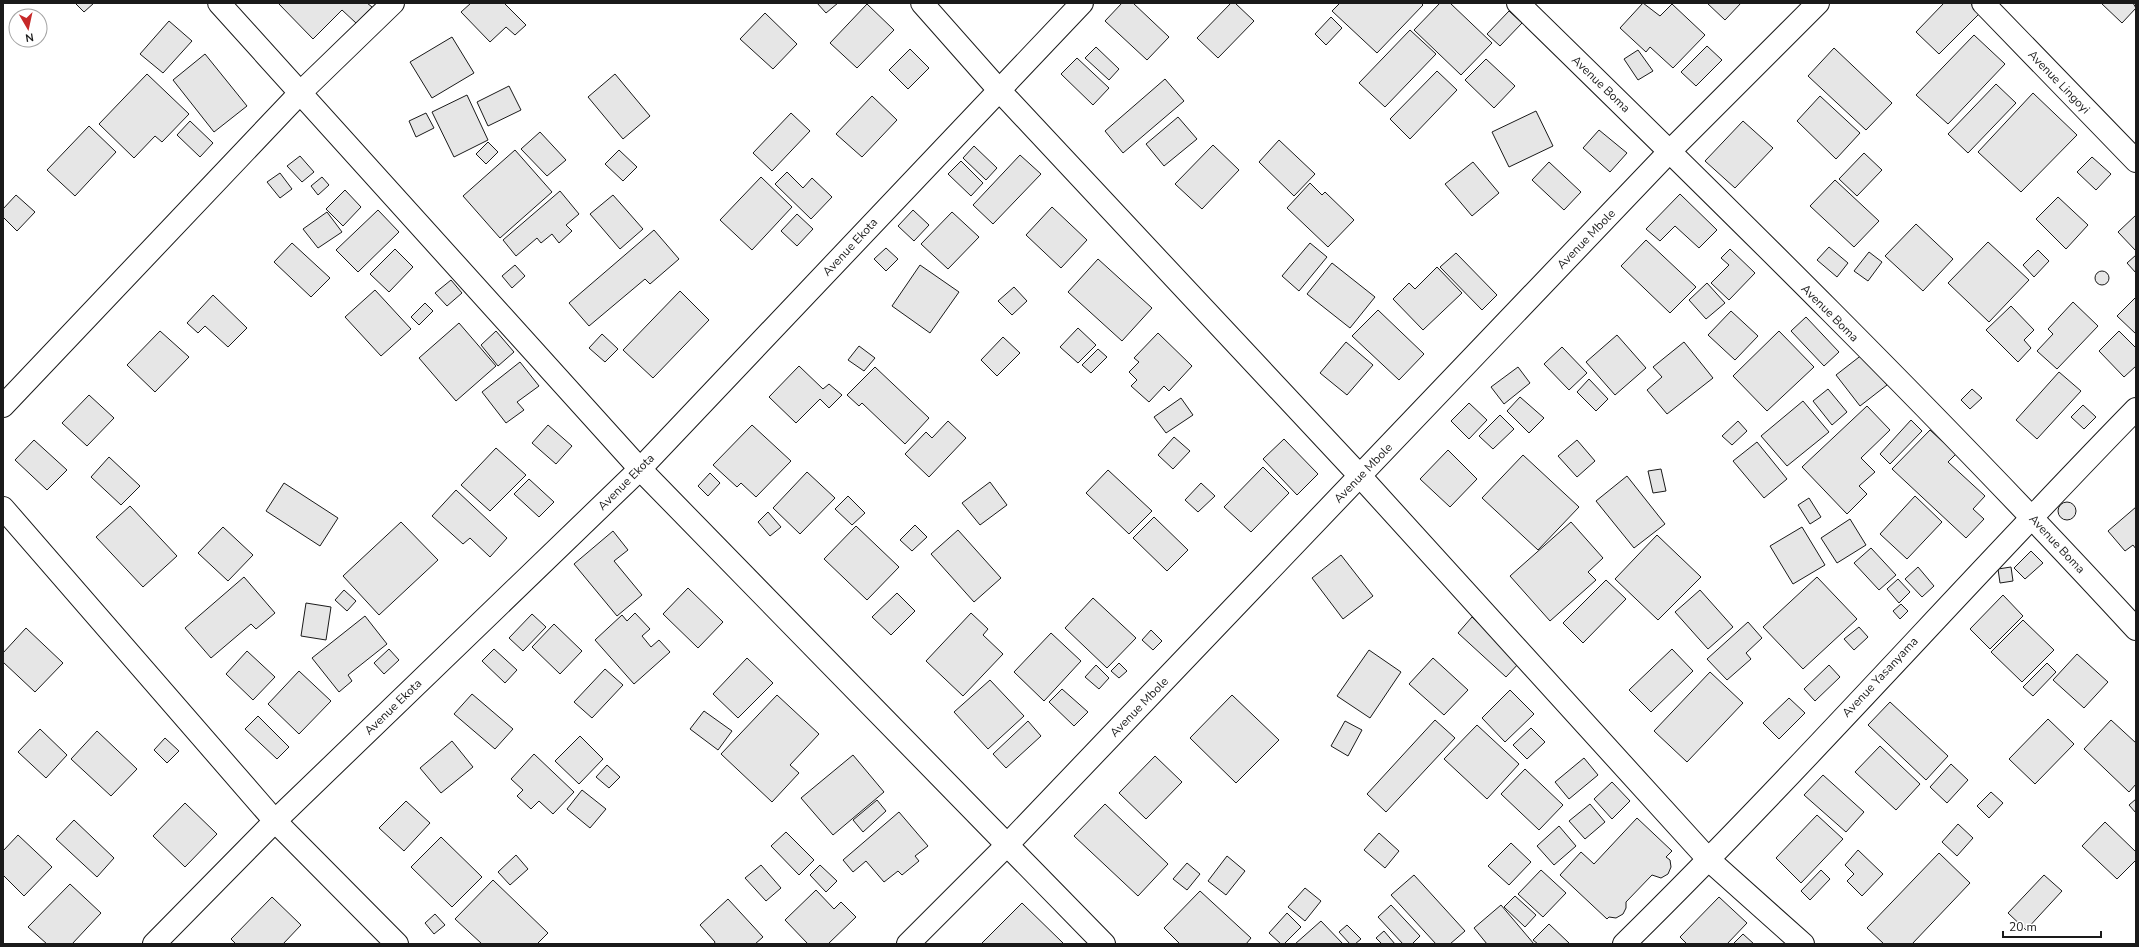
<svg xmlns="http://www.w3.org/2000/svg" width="2139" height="947" font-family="'Nunito Sans',sans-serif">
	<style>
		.building { fill: #e6e6e6; stroke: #1a1a1a }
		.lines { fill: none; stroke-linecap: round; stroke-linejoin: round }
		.minor-casing { stroke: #1a1a1a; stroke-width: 24 }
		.minor { stroke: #fff; stroke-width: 22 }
		.labels { text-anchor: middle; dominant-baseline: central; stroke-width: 3; stroke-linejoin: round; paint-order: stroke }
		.street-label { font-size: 12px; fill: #1a1a1a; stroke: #fff }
	</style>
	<rect width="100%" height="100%" fill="#fff"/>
	<g class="building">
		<polygon points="75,3 94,3 84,12"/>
		<polygon points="278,3 367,3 372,7 356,23 342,10 313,39"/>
		<polygon points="471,3 504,3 526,25 515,35 506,27 490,42 461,12"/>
		<polygon points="817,3 838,3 826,13"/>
		<polygon points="1122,3 1133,3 1169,37 1147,60 1105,21"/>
		<polygon points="1231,3 1235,3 1254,21 1218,58 1197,38"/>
		<polygon points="1340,3 1421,3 1423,5 1377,53 1332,11"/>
		<polygon points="1440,3 1450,3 1492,43 1461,75 1414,30"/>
		<polygon points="1643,3 1660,16 1672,4 1705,35 1673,68 1650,47 1646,52 1620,28"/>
		<polygon points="1707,3 1741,3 1725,20"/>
		<polygon points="1944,3 1976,3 1983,10 1939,54 1916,32"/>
		<polygon points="2101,3 2133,3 2136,8 2122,23"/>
		<polygon points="867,4 894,30 857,68 830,43"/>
		<polygon points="1509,11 1522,23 1500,46 1487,34"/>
		<polygon points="765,13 797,44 773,69 740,39"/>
		<polygon points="1331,17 1342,28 1326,45 1315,34"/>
		<polygon points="169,21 192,41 163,73 140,54"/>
		<polygon points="1410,30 1436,54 1385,107 1359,83"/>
		<polygon points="1974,35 2005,64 1948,124 1916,95"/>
		<polygon points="452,37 474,73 432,98 410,62"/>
		<polygon points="1707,46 1722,60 1696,86 1681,72"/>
		<polygon points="1096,47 1119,69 1109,80 1085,58"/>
		<polygon points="1834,48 1892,103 1866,130 1808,76"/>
		<polygon points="910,49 929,68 908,89 889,70"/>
		<polygon points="1638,50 1653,71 1638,80 1624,59"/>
		<polygon points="205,54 247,106 214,132 173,80"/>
		<polygon points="1077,58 1109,88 1093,105 1061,74"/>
		<polygon points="1486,59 1515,86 1494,108 1465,80"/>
		<polygon points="1437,71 1457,90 1410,139 1390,119"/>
		<polygon points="147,74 189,114 162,142 155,136 134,158 99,124"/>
		<polygon points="615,74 650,116 623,139 588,97"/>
		<polygon points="1165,79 1184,101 1123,153 1105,131"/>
		<polygon points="1996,84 2016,103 1968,153 1948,134"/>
		<polygon points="509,86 521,110 488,126 477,102"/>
		<polygon points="2033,93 2077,135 2021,192 1978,152"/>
		<polygon points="467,95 488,140 454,157 432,112"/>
		<polygon points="872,96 897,120 862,157 836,134"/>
		<polygon points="1820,96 1860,133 1836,159 1797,121"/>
		<polygon points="1536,111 1553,146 1509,167 1492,132"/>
		<polygon points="426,113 434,128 416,137 409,121"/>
		<polygon points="791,113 810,131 772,171 753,153"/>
		<polygon points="1178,117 1197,139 1164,166 1146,144"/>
		<polygon points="190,121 213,143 200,157 177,135"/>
		<polygon points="1743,121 1773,148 1735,188 1705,161"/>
		<polygon points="89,126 116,152 75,196 47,170"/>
		<polygon points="1599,130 1627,153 1610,172 1583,148"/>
		<polygon points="540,132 566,160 547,176 521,149"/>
		<polygon points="1279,140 1315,174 1294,196 1259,162"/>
		<polygon points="488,142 498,152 486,164 476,154"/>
		<polygon points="1213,145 1239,170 1202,209 1175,184"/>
		<polygon points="974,146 997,168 986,180 963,158"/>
		<polygon points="515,150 552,192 500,238 463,196"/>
		<polygon points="619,150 637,167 623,181 605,164"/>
		<polygon points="1864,153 1882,170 1857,196 1839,179"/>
		<polygon points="1020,155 1041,174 993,224 973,205"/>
		<polygon points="300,156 314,172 302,182 287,166"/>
		<polygon points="2092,157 2111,174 2096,190 2077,172"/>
		<polygon points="961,161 983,183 971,196 948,174"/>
		<polygon points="1473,162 1499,193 1472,216 1445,184"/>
		<polygon points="1549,162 1581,192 1564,210 1532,180"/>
		<polygon points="787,172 803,188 812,178 832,197 811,219 775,184"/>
		<polygon points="280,173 292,189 280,198 267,182"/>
		<polygon points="322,177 329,185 318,195 311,186"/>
		<polygon points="761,177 792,207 752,250 720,220"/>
		<polygon points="1835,180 1879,221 1854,247 1810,206"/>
		<polygon points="1310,183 1322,195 1325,192 1354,220 1328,247 1287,208"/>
		<polygon points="345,190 361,207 343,226 326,209"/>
		<polygon points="560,191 579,214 566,225 572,231 559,243 552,234 541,243 537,238 516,256 503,240"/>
		<polygon points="1680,194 1717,230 1699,248 1675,226 1660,241 1646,229"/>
		<polygon points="16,195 35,212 17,231 3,217 3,209"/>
		<polygon points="613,195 643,229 620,249 590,214"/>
		<polygon points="2058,197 2088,225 2066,249 2036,219"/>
		<polygon points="1052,207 1087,240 1061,268 1026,235"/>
		<polygon points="378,210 399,232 358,272 336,250"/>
		<polygon points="913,210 929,225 914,241 898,226"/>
		<polygon points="327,212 342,232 318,248 303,229"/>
		<polygon points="952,212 979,237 948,269 921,244"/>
		<polygon points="797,214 813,229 797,246 781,231"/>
		<polygon points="2136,215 2136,251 2118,232"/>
		<polygon points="1916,224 1953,259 1923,291 1885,256"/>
		<polygon points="654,230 679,259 650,284 645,279 589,326 569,303"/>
		<polygon points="1646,240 1696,287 1670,313 1621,266"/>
		<polygon points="1988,242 2029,280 1989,322 1948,283"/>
		<polygon points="292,243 330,278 311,297 274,262"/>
		<polygon points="1310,243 1327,257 1299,291 1282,276"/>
		<polygon points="1829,247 1848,263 1837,277 1817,260"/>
		<polygon points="886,248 898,259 886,271 874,259"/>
		<polygon points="395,249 413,267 389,292 370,274"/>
		<polygon points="1730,249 1755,273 1729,300 1711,283 1729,265 1721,258"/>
		<polygon points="2038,250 2049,261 2034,277 2023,265"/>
		<polygon points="1869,252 1882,262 1868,281 1854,271"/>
		<polygon points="1456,253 1497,295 1482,310 1440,267"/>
		<polygon points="2136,255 2136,273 2127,263"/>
		<polygon points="1098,259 1152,308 1122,341 1068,292"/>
		<polygon points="1332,263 1375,297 1350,328 1307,294"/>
		<polygon points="515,265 525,276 512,288 502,276"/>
		<polygon points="920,265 959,292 930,333 892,306"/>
		<polygon points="1437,267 1462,293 1423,330 1393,299 1409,283 1415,289"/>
		<circle cx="2102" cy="278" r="7"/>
		<polygon points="451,280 462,293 447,306 435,293"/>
		<polygon points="1707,283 1725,303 1706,319 1689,300"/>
		<polygon points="1014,287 1027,301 1012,315 998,301"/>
		<polygon points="375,290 411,329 381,356 345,317"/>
		<polygon points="680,291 709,320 653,378 623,350"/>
		<polygon points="213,295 247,328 228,347 205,326 198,333 187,323"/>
		<polygon points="2136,297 2136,334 2117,316"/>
		<polygon points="2073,302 2098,326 2057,369 2037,351 2053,334 2048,329"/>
		<polygon points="425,303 433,311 419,325 411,317"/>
		<polygon points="2011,306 2034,330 2024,340 2031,348 2018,362 1986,330"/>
		<polygon points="1378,310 1424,354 1399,380 1352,336"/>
		<polygon points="1731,311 1758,336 1735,360 1708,335"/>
		<polygon points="1806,317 1839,352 1824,366 1791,331"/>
		<polygon points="459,323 496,366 456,401 419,358"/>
		<polygon points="1078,328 1096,345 1078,363 1060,347"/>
		<polygon points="160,331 189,357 155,392 127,365"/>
		<polygon points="496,331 514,352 498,366 481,345"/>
		<polygon points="1779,331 1814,367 1767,411 1733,376"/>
		<polygon points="2119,331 2136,348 2136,366 2124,377 2099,351"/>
		<polygon points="1158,333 1192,366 1169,391 1164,386 1149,402 1131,386 1137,380 1129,372 1139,362 1134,358"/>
		<polygon points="602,334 618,349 605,362 589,348"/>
		<polygon points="1617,335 1646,368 1615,395 1586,362"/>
		<polygon points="1003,337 1020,353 997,376 981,360"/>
		<polygon points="1346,342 1373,365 1347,395 1320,373"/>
		<polygon points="1684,342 1713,378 1667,414 1647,390 1662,377 1653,367"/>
		<polygon points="859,346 875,358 864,371 848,360"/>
		<polygon points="1562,347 1587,373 1569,390 1544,364"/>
		<polygon points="1098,349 1107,357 1091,373 1082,365"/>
		<polygon points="1863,354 1887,385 1860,406 1836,375"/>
		<polygon points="520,362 539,386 517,402 524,410 506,423 482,392"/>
		<polygon points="799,366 823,389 829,384 842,395 829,408 820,399 796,423 769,397"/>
		<polygon points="875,367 929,418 905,444 862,403 859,406 847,395"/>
		<polygon points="1518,367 1530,383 1504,404 1491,387"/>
		<polygon points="2059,372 2081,391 2037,439 2016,420"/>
		<polygon points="1589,379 1608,399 1596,411 1577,392"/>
		<polygon points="1828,389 1847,412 1832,425 1813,401"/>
		<polygon points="1972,389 1982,398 1970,409 1961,400"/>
		<polygon points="89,395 114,418 87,446 62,423"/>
		<polygon points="1520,397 1544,418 1529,433 1507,411"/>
		<polygon points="1181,398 1193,415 1166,433 1154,417"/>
		<polygon points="1803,401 1829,432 1787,466 1761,436"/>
		<polygon points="1469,403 1487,420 1469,439 1451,421"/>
		<polygon points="2083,405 2096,417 2084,429 2071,417"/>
		<polygon points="1867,406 1890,430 1861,458 1875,472 1859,486 1867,494 1847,514 1802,467"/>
		<polygon points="1500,415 1514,429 1493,449 1479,436"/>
		<polygon points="1911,420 1922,431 1890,464 1880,454"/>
		<polygon points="948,421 966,438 929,477 905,454 926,432 932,438"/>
		<polygon points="1738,421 1747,431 1732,445 1722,436"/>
		<polygon points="548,425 572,446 556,464 532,443"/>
		<polygon points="752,425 791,461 756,497 741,483 737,487 713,465"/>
		<polygon points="1930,430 1956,454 1948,462 1985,496 1973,509 1984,519 1966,538 1892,469"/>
		<polygon points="1174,437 1190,451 1173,469 1158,455"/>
		<polygon points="1284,439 1318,474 1297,495 1263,459"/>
		<polygon points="34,440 67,470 47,490 15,460"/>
		<polygon points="1577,440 1595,461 1577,477 1558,456"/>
		<polygon points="1757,442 1787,479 1764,498 1733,461"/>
		<polygon points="496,448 526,475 490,511 461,485"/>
		<polygon points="1448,450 1477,479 1450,507 1420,479"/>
		<polygon points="1523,455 1579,507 1538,550 1482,498"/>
		<polygon points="109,457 140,486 121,505 91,477"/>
		<polygon points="1263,467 1289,493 1251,532 1224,507"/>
		<polygon points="1661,469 1666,491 1653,493 1648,471"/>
		<polygon points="1108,470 1152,511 1129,534 1086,493"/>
		<polygon points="807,472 835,498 800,534 773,508"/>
		<polygon points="710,473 720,483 708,496 698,486"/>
		<polygon points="1627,476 1665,524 1634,548 1596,501"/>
		<polygon points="529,479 554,502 539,517 514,494"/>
		<polygon points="990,482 1007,505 980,525 962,503"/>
		<polygon points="284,483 338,518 320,546 266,511"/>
		<polygon points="1201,483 1215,496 1198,512 1185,500"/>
		<polygon points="456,490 507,538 490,557 470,538 463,544 432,516"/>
		<polygon points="848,496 865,513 852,525 835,509"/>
		<polygon points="1915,496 1942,522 1907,559 1880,534"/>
		<polygon points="1809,498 1821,517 1810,524 1798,505"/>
		<circle cx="2067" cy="511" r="9"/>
		<polygon points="130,506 177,556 143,587 96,537"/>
		<polygon points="2136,507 2136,549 2133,545 2125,551 2108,531"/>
		<polygon points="768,512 781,527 770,536 758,522"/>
		<polygon points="1154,517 1188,550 1167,571 1133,538"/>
		<polygon points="1850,519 1866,545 1837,563 1821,538"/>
		<polygon points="401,522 438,560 379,615 343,576"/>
		<polygon points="1571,522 1603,558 1588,572 1596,580 1550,621 1510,576"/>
		<polygon points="915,525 927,537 912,551 900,540"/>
		<polygon points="856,526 899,567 867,600 824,559"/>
		<polygon points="223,527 253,555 228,581 198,553"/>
		<polygon points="1802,527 1825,565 1793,584 1770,546"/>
		<polygon points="958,530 1001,578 974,602 931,554"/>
		<polygon points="613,531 628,550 614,561 642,595 617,616 574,564"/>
		<polygon points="1657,535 1701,577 1658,620 1615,579"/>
		<polygon points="1871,548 1896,575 1879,590 1854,563"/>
		<polygon points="2031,551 2043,563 2025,579 2014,568"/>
		<polygon points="1341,555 1373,596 1343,619 1312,578"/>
		<polygon points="1918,567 1934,586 1922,597 1905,579"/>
		<polygon points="2011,567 2013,581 2000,583 1998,569"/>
		<polygon points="244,577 275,613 256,629 251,624 211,658 185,628"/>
		<polygon points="1817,577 1857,619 1803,669 1763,627"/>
		<polygon points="1898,579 1910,592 1899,603 1887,589"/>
		<polygon points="1606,580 1626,599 1583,643 1563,623"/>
		<polygon points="688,588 723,622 698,648 663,614"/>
		<polygon points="344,590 356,601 347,611 335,600"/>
		<polygon points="1700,590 1733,627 1708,649 1675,612"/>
		<polygon points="897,593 915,611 891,635 872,617"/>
		<polygon points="2003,595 2023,616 1990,649 1970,629"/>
		<polygon points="1093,598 1136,638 1107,668 1065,628"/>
		<polygon points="306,603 331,607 326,640 301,636"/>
		<polygon points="1901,604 1908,611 1900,619 1893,611"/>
		<polygon points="635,613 650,629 642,636 651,647 659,640 670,652 634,684 595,640 622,615 627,621"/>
		<polygon points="971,613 988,629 983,635 1003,654 963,696 926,661"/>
		<polygon points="532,614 546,627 523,651 509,638"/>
		<polygon points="365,616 387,644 348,675 352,681 339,692 312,658"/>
		<polygon points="1472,617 1520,662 1506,677 1458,633"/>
		<polygon points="2023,620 2054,650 2022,682 1991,652"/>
		<polygon points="1748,622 1762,638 1746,653 1751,659 1727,680 1707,659"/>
		<polygon points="554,624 582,651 560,674 532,647"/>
		<polygon points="1859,627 1868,637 1854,650 1844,639"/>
		<polygon points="26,628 63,663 35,692 3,662 3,653"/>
		<polygon points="1151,630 1162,641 1153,650 1142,640"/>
		<polygon points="1051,633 1081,661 1044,701 1014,672"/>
		<polygon points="389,649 399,660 384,674 374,663"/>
		<polygon points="494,649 517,670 505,683 482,661"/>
		<polygon points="1672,649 1693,671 1651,712 1629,690"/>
		<polygon points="1369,650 1401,672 1370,718 1337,696"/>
		<polygon points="247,651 275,677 253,700 226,674"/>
		<polygon points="2077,654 2108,682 2084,708 2053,680"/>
		<polygon points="747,658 773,683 738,718 713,694"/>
		<polygon points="1433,658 1468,690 1444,715 1409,684"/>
		<polygon points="1119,663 1127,671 1119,678 1111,671"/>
		<polygon points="2047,663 2056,672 2033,696 2023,687"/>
		<polygon points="1096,665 1109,678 1099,689 1085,677"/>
		<polygon points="1829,665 1840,677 1815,701 1804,689"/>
		<polygon points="605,669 623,685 592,718 574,702"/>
		<polygon points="299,671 331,701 299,734 268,704"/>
		<polygon points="1710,672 1743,703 1687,762 1654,731"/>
		<polygon points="990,680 1024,716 988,749 954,712"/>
		<polygon points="1062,689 1088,712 1074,726 1049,702"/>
		<polygon points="1510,690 1534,714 1505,742 1482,718"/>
		<polygon points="472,694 513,729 495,749 454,714"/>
		<polygon points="777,695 819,734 790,765 799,773 772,802 721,754"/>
		<polygon points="1232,695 1279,740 1236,783 1190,738"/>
		<polygon points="1789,698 1805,713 1779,739 1763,723"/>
		<polygon points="1890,702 1948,756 1926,780 1868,725"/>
		<polygon points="704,711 732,731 718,750 690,729"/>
		<polygon points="258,716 289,747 277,759 245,729"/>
		<polygon points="2048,719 2074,744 2035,784 2009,759"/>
		<polygon points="1435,720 1455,738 1386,812 1367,794"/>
		<polygon points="2111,720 2136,743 2136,784 2129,792 2084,749"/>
		<polygon points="1028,721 1041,736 1006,768 993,754"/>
		<polygon points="1345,721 1362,730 1348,756 1331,746"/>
		<polygon points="1477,725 1519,764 1487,799 1444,759"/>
		<polygon points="1531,728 1545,742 1527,759 1513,745"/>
		<polygon points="40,729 67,755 46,778 18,752"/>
		<polygon points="97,731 137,769 111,796 71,759"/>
		<polygon points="580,736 603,759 579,784 555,761"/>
		<polygon points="165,738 179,751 167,763 154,750"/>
		<polygon points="452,741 473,767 441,793 420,768"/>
		<polygon points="1880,746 1920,784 1896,810 1855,772"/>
		<polygon points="534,754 574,792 553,814 539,801 531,809 517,796 523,790 511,779"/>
		<polygon points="853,755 884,792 833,835 801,798"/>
		<polygon points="1155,756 1182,782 1146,819 1119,793"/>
		<polygon points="1584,758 1598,775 1569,799 1555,782"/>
		<polygon points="1951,764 1968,780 1947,803 1930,787"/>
		<polygon points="607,765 620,777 609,788 596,777"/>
		<polygon points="1525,769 1563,805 1539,830 1501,794"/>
		<polygon points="1823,775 1864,812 1846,832 1804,795"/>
		<polygon points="1612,782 1630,801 1612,819 1594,799"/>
		<polygon points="582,790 606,809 590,828 567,809"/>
		<polygon points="1991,792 2003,803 1989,818 1977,806"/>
		<polygon points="2136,799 2136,813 2129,805"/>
		<polygon points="877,800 886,811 863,832 853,820"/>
		<polygon points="406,801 430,823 404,851 379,828"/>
		<polygon points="185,803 217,834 185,867 153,836"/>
		<polygon points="1105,804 1168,864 1138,896 1074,836"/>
		<polygon points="1590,804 1605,822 1585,839 1569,821"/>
		<polygon points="899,812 928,846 915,856 919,861 902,875 898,871 884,882 866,861 853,872 843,860"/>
		<polygon points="1817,815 1843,839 1801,883 1776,858"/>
		<polygon points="1637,818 1672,851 1666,857 1670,860 1671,867 1668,874 1661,878 1652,875 1626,902 1626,908 1623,914 1616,918 1609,917 1607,919 1560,875 1581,852 1594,864"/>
		<polygon points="74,820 114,858 97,877 56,839"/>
		<polygon points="2105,822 2136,852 2136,860 2117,879 2082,846"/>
		<polygon points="1958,824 1973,838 1957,856 1942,842"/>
		<polygon points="1559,826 1576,846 1554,865 1537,846"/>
		<polygon points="786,832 814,860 799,875 771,846"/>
		<polygon points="1379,833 1399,851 1385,868 1364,850"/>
		<polygon points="18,835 52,867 24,896 3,875 3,851"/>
		<polygon points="441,837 482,877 452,907 411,867"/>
		<polygon points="1511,843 1531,862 1509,885 1488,866"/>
		<polygon points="1858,850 1883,874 1862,896 1847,881 1854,874 1845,865"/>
		<polygon points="1939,853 1970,883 1912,944 1884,944 1867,928"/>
		<polygon points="516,855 528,869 510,885 498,872"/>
		<polygon points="1227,856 1245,871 1226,895 1208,881"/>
		<polygon points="1187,863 1200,874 1187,890 1173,879"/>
		<polygon points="761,865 781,888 766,901 745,878"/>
		<polygon points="820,865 837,881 826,892 810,875"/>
		<polygon points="1541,870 1566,893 1543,917 1518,894"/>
		<polygon points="1821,870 1830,879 1810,900 1801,891"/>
		<polygon points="1414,875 1465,931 1450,944 1436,944 1391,895"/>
		<polygon points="2044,875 2062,891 2026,930 2008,913"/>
		<polygon points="493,880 548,933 537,944 482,944 455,919"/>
		<polygon points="70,884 101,913 72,944 47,944 28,927"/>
		<polygon points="1305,888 1321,901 1305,921 1288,907"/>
		<polygon points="816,890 834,909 841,902 856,917 828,944 808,944 785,920"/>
		<polygon points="1200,891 1251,938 1246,944 1180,944 1164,928"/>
		<polygon points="1515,896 1536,915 1525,927 1504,907"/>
		<polygon points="272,897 301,925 283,944 236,944 231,939"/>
		<polygon points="1719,897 1747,923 1727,944 1687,944 1680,937"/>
		<polygon points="728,899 763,937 755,944 714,944 715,942 700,925"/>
		<polygon points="1022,903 1063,943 1062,944 981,944"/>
		<polygon points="1391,905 1420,936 1412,944 1403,944 1378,917"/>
		<polygon points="1501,905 1534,944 1487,944 1474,928"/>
		<polygon points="1287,913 1301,927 1284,944 1281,944 1269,933"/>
		<polygon points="435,914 445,925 434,934 425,923"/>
		<polygon points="1321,921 1343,944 1295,944"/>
		<polygon points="1549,924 1569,943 1568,944 1538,944 1533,940"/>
		<polygon points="1347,925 1361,939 1355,944 1350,944 1339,932"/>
		<polygon points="1384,931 1395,944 1382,944 1376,938"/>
		<polygon points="1743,934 1754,944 1733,944"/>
	</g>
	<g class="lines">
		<defs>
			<g id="minor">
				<polyline points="219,3 640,469 1104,944"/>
				<polyline points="922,3 999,90 1360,476 1709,860 1803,944"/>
				<path d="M1518,3c210,205 419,410 618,626"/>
				<polyline points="1983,3 2136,161"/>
				<polyline points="3,406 301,92 393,3"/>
				<polyline points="3,508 275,821 397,944"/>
				<polyline points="154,944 275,821 640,469 1082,3"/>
				<polyline points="908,944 1008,844 1670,151 1818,3"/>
				<path d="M1624,944c176,-173 339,-358 512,-535"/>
			</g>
		</defs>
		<use href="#minor" class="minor-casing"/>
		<use href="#minor" class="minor"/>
	</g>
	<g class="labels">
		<g class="street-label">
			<text transform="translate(2059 82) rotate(46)">Avenue Lingoyi</text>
			<text transform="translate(1601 84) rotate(44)">Avenue Boma</text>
			<text transform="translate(1586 239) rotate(-46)">Avenue Mbole</text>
			<text transform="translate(850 247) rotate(-47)">Avenue Ekota</text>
			<text transform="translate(1830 313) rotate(45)">Avenue Boma</text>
			<text transform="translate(1363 473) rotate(-46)">Avenue Mbole</text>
			<text transform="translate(626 482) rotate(-45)">Avenue Ekota</text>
			<text transform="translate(2057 544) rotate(47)">Avenue Boma</text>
			<text transform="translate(1880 677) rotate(-47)">Avenue Yasanyama</text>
			<text transform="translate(393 707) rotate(-44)">Avenue Ekota</text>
			<text transform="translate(1139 707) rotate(-46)">Avenue Mbole</text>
		</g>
	</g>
	<rect width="2139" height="947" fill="none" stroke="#1a1a1a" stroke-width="8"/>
	<g transform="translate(28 28) rotate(171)"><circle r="19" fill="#ffffff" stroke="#a3a3a3"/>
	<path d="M0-3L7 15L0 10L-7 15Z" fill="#c62828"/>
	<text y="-6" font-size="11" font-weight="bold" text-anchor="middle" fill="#1a1a1a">N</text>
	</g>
	<path d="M2003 931v6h98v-6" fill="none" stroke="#1a1a1a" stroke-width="2"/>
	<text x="2009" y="931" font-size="12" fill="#1a1a1a" stroke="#ffffff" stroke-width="3" paint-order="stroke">20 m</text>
</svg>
